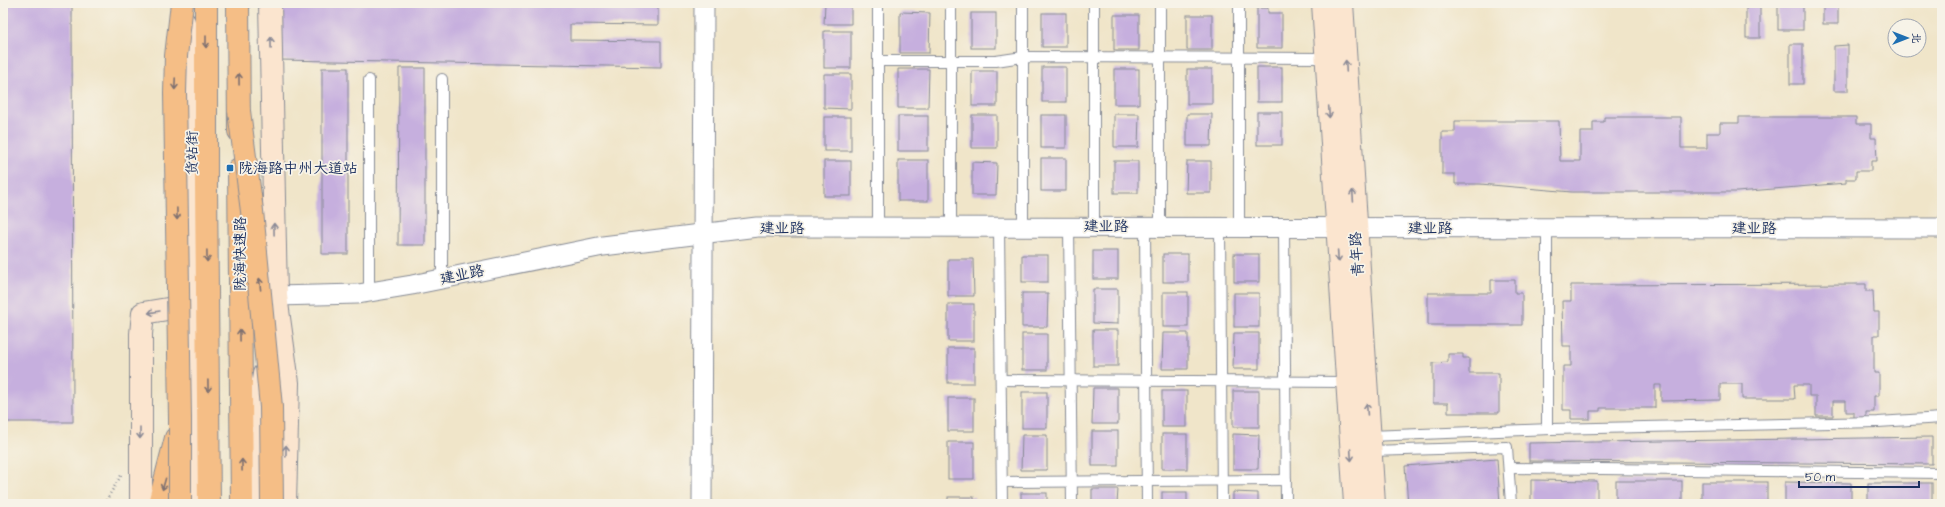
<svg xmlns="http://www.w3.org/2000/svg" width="1945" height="507" font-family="'Architects Daughter','LXGW WenKai TC',sans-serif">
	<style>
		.building { fill: #c6afde }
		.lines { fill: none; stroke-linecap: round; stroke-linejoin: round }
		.lane-casing { stroke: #868a94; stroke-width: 12 }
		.street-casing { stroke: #868a94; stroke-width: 21 }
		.secondary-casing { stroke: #868a94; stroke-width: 24 }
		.highway-casing { stroke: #868a94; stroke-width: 24 }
		.path { stroke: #868a94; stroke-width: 2.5; stroke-dasharray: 1 3; stroke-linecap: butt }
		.lane { stroke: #fff; stroke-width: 10 }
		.street { stroke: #fff; stroke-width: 19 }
		.secondary { stroke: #fbe5cf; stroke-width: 22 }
		.highway { stroke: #f5be86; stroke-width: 22 }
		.highway-bridge-casing { stroke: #868a94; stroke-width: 24; stroke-linecap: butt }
		.highway-bridge { stroke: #f5be86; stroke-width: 22 }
		.oneway { stroke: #7d6f70 }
		.oneway2 { stroke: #8b8a96 }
		.poi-dot { fill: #1f6fb2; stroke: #f7f3e8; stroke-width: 1.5 }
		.labels { text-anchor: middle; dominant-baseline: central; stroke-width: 3.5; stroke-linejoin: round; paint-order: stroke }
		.street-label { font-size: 15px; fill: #1b2f5e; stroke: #f7f3e8 }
		.poi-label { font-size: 15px; fill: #1b2f5e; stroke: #f7f3e8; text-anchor: start }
	</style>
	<rect width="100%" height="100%" fill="#f7f3e8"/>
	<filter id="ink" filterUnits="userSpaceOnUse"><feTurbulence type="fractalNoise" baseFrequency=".025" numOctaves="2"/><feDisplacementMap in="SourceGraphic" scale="8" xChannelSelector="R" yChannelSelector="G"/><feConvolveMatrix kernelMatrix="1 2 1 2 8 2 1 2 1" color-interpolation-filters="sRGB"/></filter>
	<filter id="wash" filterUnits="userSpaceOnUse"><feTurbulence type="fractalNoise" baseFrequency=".012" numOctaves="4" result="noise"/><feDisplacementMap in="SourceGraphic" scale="16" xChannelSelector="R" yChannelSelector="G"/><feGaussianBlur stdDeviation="0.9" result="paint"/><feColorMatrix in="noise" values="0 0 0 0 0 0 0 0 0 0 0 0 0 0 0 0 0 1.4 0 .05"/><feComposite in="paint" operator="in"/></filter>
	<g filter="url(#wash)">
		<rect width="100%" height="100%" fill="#f0e5c9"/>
		<g id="blocks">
			<g class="building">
				<polygon points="3,3 72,3 73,422 3,422"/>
				<polygon points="280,3 658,3 658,25 570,24 570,40 661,41 661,67 279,60"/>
				<polygon points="825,3 851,3 851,24 824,24"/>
				<rect x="1746" y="3" width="14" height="35"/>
				<rect x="1778" y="3" width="25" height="27"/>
				<rect x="1823" y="3" width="15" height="21"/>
				<polygon points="1257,8 1268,8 1268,13 1282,13 1282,48 1257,48"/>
				<polygon points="900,12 930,13 929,53 900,53"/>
				<rect x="971" y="13" width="25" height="35"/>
				<rect x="1042" y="13" width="24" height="34"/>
				<rect x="1114" y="15" width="25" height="35"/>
				<rect x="1187" y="15" width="25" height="35"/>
				<rect x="824" y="31" width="27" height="37"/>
				<rect x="1790" y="44" width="13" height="40"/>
				<polygon points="1848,45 1848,91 1834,91 1834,46"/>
				<rect x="1042" y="67" width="24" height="35"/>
				<rect x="1257" y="67" width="25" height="35"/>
				<rect x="322" y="68" width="26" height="186"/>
				<polygon points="399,68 425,68 425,245 398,245"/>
				<polygon points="898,69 929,69 928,108 898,108"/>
				<rect x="1114" y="69" width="25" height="35"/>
				<rect x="1187" y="69" width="25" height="35"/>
				<rect x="972" y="71" width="25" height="35"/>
				<polygon points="824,74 851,74 851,109 824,108"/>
				<rect x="1257" y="112" width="25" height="33"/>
				<polygon points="1114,114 1139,114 1138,147 1114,147"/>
				<polygon points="1187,114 1212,114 1211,146 1187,146"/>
				<rect x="972" y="115" width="25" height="33"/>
				<rect x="1041" y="115" width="25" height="33"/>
				<rect x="898" y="116" width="30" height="35"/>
				<rect x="824" y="117" width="27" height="34"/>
				<polygon points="1604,117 1681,117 1681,148 1707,148 1707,133 1720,133 1720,123 1739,123 1739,117 1856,117 1856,124 1871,124 1871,138 1876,138 1877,161 1871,161 1871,171 1856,171 1856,179 1846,179 1846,183 1737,192 1572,192 1480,184 1455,184 1455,174 1442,174 1442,132 1455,132 1455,121 1559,121 1560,161 1580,161 1580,132 1593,132 1593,122 1604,122"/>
				<rect x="1041" y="158" width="25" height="33"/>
				<rect x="898" y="160" width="30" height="41"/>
				<rect x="824" y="161" width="27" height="35"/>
				<rect x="1114" y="161" width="24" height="32"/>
				<polygon points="1187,161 1211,161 1211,193 1186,193"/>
				<polygon points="972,162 997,163 996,195 972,195"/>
				<rect x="1093" y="251" width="25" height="28"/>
				<rect x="1163" y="254" width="25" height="28"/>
				<rect x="1234" y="254" width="25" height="28"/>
				<rect x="1022" y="255" width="26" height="27"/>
				<polygon points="948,259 973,259 974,296 948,296"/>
				<polygon points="1491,280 1515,280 1515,293 1522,293 1522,325 1428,325 1428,293 1491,293"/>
				<polygon points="1866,284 1866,291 1873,291 1874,312 1879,312 1879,335 1874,335 1874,373 1879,373 1879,396 1874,396 1874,412 1866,412 1866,418 1854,418 1854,412 1846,412 1846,401 1833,401 1833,416 1816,416 1816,396 1809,396 1809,385 1794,385 1795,399 1742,399 1742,384 1720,384 1720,400 1661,401 1661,385 1655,385 1655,408 1600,408 1600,411 1590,411 1590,419 1571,419 1571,410 1563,410 1563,366 1571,366 1571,346 1563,346 1562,301 1571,301 1571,285"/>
				<polygon points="1093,289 1118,289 1118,324 1093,323"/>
				<rect x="1163" y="292" width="25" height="35"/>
				<polygon points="1022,293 1048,293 1047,327 1022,327"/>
				<rect x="1234" y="293" width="25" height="34"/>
				<rect x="948" y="304" width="26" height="37"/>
				<rect x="1093" y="330" width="25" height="36"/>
				<polygon points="1163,333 1188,333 1188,369 1162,369"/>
				<polygon points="1234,333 1259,333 1259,369 1233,369"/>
				<rect x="1022" y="334" width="25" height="36"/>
				<rect x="948" y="348" width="26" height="35"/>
				<polygon points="1448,354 1463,354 1463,358 1469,358 1469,373 1499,373 1499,413 1448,413 1448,403 1433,403 1433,363 1448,362"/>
				<polygon points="1093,388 1118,388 1118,424 1092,424"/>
				<rect x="1162" y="391" width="25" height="36"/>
				<rect x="1233" y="391" width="26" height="36"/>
				<rect x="1022" y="392" width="25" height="36"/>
				<rect x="948" y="398" width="26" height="33"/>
				<rect x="1092" y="431" width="26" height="35"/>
				<rect x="1162" y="434" width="25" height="35"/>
				<polygon points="1233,434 1259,435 1258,469 1233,469"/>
				<polygon points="1022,435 1047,435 1047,470 1021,470"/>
				<polygon points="1932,437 1932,464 1529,461 1529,443"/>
				<rect x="948" y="442" width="26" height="37"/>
				<polygon points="1497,459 1500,504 1408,504 1405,466"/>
				<polygon points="1531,480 1597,481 1597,504 1531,504"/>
				<rect x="1616" y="481" width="66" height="23"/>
				<rect x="1702" y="482" width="65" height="22"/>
				<polygon points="1785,482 1851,483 1851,504 1785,504"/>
				<rect x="1868" y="483" width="64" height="21"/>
				<polygon points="1092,489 1118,489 1117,504 1092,504"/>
				<rect x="1162" y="492" width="25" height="12"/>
				<polygon points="1233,492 1258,493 1258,504 1233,504"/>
				<rect x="1021" y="493" width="26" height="11"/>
				<rect x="948" y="497" width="26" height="7"/>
			</g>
		</g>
	</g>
	<g filter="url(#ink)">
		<use href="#blocks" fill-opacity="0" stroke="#868a94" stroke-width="1"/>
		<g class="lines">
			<defs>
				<g id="lane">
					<polyline points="878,3 878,227"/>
					<polyline points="951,3 951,227"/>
					<polyline points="1023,3 1023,227"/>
					<polyline points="1094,3 1094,226"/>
					<polyline points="1160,3 1160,226"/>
					<polyline points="1239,3 1239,227"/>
					<polyline points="878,61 996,61 1023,57 1326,58"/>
					<polyline points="369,80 369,292"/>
					<polyline points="1069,226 1072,504"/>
					<polyline points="1145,226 1147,504"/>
					<polyline points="1220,226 1222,504"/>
					<polyline points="999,227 1002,504"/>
					<polyline points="1284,227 1286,504"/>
					<polyline points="1547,228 1547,429"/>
					<polyline points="442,279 442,79"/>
					<polyline points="1001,380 1346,382"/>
					<polyline points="1369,436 1551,429 1878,422 1942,418"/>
					<polyline points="1370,451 1507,447 1511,504"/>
					<polyline points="1509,468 1942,473"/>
					<polyline points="1002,482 1286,480"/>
				</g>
				<g id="street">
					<polyline points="276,296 358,294 412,285 603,246 757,227 1942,228"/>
					<polyline points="702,504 704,3"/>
				</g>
				<g id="secondary">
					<polyline points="270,3 276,296 288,383 285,504"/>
					<polyline points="1323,3 1355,504"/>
					<polyline points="1342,3 1374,504"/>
					<polyline points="184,22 192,91 192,504"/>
					<polyline points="141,504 141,334 143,313 192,305"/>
					<polyline points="259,504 259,407 264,374"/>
				</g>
				<g id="highway">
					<polyline points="206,3 206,185 209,504"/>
					<polyline points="238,3 239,131"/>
					<polyline points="239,169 242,504"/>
					<polyline points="159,504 176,438"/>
				</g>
			</defs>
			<use href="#lane" class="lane-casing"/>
			<use href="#street" class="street-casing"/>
			<use href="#secondary" class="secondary-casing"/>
			<use href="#highway" class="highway-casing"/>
			<polyline class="path" points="104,504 122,474"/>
			<use href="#lane" class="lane"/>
			<use href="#street" class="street"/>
			<use href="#secondary" class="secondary"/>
			<use href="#highway" class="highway"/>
			<defs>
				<g id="highway-bridge">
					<polyline points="239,111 252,211 271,407 272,504"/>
					<polyline points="180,504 180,419 175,93 176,56 182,3"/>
				</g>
			</defs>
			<use href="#highway-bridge" class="highway-bridge-casing"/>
			<use href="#highway-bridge" class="highway-bridge"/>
		</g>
		<defs><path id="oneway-shaft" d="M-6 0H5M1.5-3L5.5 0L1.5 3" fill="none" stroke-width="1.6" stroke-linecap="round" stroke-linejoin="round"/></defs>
		<g class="oneway">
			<use href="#oneway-shaft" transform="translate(206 42) rotate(90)"/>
			<use href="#oneway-shaft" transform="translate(239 79) rotate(-91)"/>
			<use href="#oneway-shaft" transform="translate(175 84) rotate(92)"/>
			<use href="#oneway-shaft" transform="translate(177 214) rotate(89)"/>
			<use href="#oneway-shaft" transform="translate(207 256) rotate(89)"/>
			<use href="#oneway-shaft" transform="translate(260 284) rotate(-96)"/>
			<use href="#oneway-shaft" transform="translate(240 335) rotate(-91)"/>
			<use href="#oneway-shaft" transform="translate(208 386) rotate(89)"/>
			<use href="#oneway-shaft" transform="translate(242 465) rotate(-91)"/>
			<use href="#oneway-shaft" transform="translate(164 484) rotate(106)"/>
		</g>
		<g class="oneway2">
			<use href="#oneway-shaft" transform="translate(271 43) rotate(-91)"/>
			<use href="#oneway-shaft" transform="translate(1346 66) rotate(-93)"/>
			<use href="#oneway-shaft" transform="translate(1329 112) rotate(87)"/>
			<use href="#oneway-shaft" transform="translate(1353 196) rotate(-94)"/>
			<use href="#oneway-shaft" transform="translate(274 229) rotate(-91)"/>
			<use href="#oneway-shaft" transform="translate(1338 256) rotate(86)"/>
			<use href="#oneway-shaft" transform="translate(154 312) rotate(170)"/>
			<use href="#oneway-shaft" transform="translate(1367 409) rotate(-94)"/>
			<use href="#oneway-shaft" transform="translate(140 433) rotate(90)"/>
			<use href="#oneway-shaft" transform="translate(286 451) rotate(-89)"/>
			<use href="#oneway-shaft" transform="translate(1351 455) rotate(86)"/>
		</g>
	</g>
	<rect class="poi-dot" x="226" y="164" width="8" height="8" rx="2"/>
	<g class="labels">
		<g class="street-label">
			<text transform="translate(192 153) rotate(-90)">货站街</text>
			<text x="1106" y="226">建业路</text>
			<text x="782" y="228">建业路</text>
			<text x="1430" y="228">建业路</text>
			<text x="1754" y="228">建业路</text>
			<text transform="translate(240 254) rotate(-90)">陇海快速路</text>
			<text transform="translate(1357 254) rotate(-94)">青年路</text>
			<text transform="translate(462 275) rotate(-12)">建业路</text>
		</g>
		<g class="poi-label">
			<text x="238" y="168">陇海路中州大道站</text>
		</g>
	</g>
	<rect width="1945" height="507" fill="none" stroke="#f7f3e8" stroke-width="16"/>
	<g transform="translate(1907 38) rotate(90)"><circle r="19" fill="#f7f3e8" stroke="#9fa5b1"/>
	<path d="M0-3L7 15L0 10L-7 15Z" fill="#1f6fb2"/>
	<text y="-6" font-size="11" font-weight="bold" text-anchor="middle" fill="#1b2f5e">北</text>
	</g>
	<path d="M1799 481v6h120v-6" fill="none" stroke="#1b2f5e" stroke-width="2"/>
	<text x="1805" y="481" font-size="12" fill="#1b2f5e" stroke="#f7f3e8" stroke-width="3" paint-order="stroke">50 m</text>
</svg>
